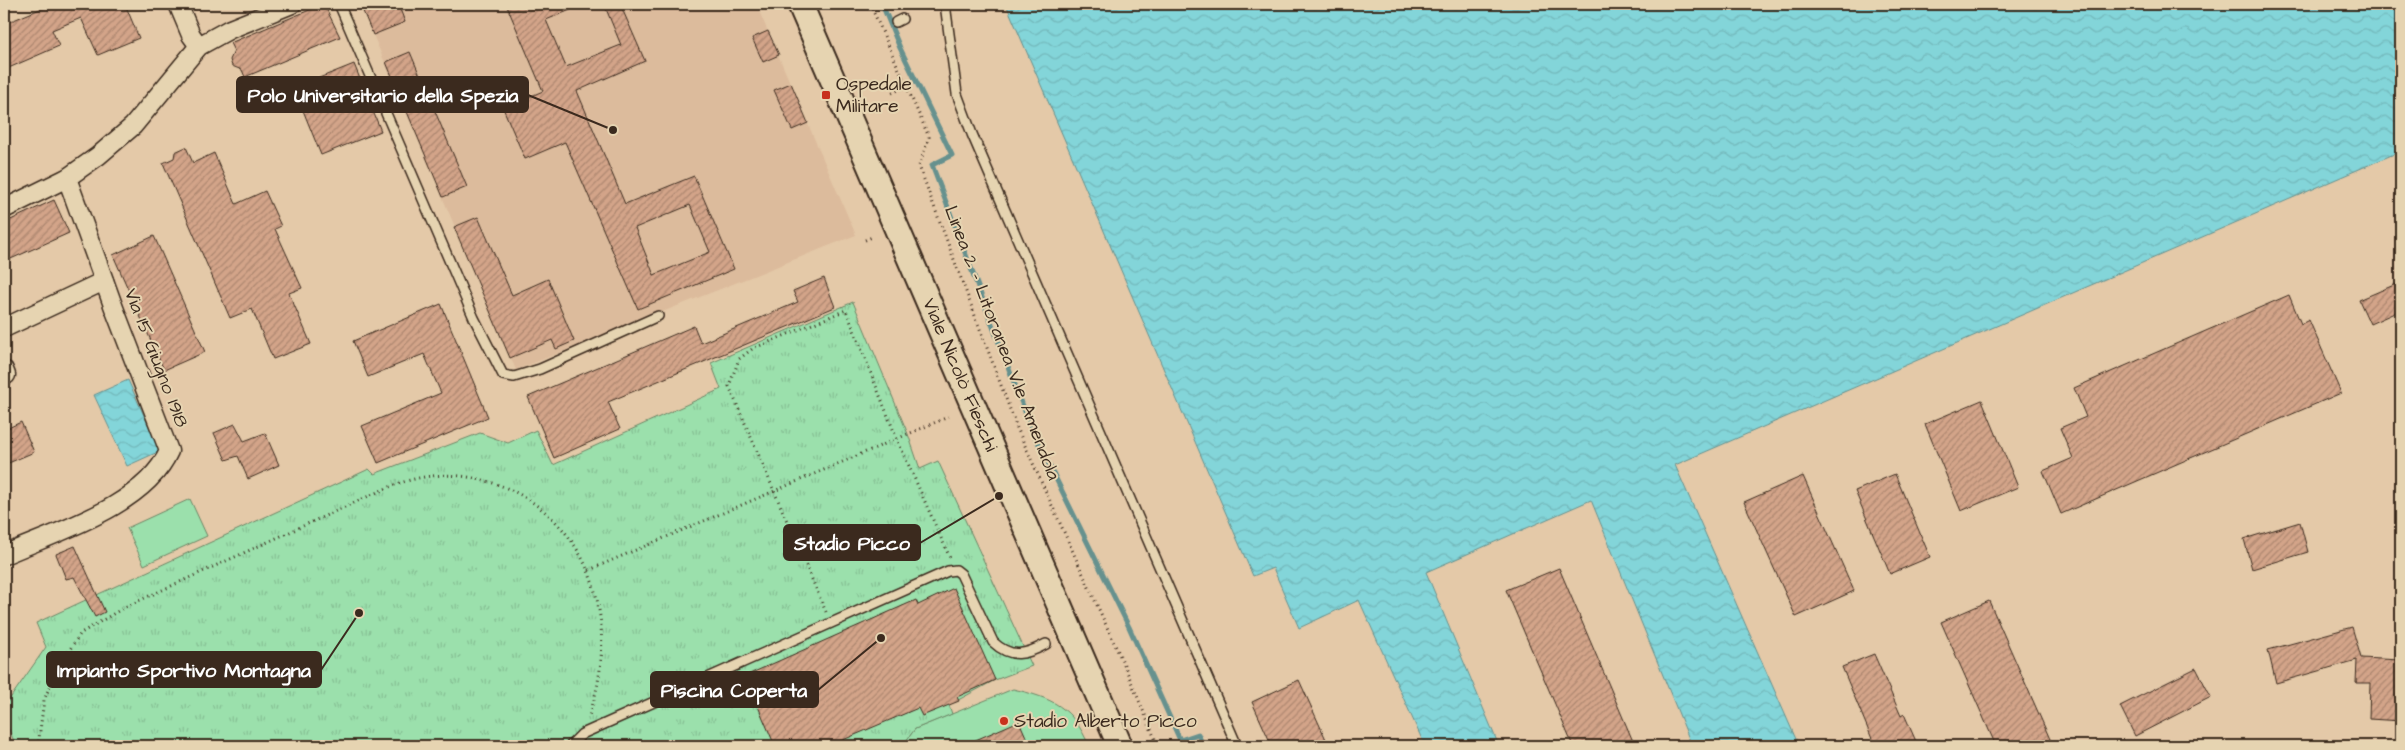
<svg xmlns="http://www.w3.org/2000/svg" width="2405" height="750" font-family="'Architects Daughter',sans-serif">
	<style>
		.built { fill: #dcbb9c }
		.green { fill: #9be0ac; stroke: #6b8565 }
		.park { fill: url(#park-tufts); stroke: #6b8565 }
		.water { fill: url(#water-waves); stroke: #66918e }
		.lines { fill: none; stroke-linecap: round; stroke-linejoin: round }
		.stream { stroke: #66918e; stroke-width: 5 }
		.building { fill: url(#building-hatch); stroke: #3b2a1e; fill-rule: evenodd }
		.lane-casing { stroke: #3b2a1e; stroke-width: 12 }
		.street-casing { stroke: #3b2a1e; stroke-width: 21 }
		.secondary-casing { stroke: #3b2a1e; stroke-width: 28 }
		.path { stroke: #3b2a1e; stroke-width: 3; stroke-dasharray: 1 4; stroke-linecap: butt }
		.lane { stroke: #e6d4b1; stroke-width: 9 }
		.street { stroke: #e6d4b1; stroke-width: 18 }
		.secondary { stroke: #e6d4b1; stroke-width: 24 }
		.poi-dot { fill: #c8321e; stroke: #e6d4b1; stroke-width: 2 }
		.labels { text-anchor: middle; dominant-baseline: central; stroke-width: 4; stroke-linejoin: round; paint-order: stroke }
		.poi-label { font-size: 19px; fill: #3b2a1e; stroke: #e6d4b1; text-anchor: start }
		.street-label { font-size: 19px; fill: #3b2a1e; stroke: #e6d4b1 }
		.leader { fill: none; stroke: #3b2a1e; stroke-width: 2 }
		.callout-dot { fill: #3b2a1e; stroke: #e6d4b1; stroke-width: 2 }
		.callout { fill: #3b2a1e; stroke: #3b2a1e; stroke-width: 2 }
		.callout-label { font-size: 20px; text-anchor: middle; font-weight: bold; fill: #fff }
	</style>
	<defs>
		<pattern id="park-tufts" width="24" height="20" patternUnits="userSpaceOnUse" patternTransform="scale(1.25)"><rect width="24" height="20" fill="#9be0ac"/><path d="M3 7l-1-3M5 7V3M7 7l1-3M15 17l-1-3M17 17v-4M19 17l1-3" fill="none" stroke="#86c094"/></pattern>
		<pattern id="water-waves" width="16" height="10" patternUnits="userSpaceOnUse" patternTransform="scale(1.25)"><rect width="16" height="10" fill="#83d5d9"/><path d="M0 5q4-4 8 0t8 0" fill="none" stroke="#72b7ba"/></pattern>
		<pattern id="building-hatch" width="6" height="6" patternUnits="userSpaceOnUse" patternTransform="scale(1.25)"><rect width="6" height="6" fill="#d3a489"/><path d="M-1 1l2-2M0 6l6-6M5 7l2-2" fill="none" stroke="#ac866f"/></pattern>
	</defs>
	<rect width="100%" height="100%" fill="#e4c9a8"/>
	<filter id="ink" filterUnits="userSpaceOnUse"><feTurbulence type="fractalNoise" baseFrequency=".02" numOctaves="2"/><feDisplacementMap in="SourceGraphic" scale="10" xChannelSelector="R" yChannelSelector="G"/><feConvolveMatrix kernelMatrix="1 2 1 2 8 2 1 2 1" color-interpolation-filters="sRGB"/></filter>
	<g filter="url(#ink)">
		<polygon class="built" points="360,4 756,4 856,235 516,370"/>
		<g class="green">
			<polygon points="190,499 207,536 144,565 127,528"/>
			<path d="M1013,689c39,9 60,18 76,57h-187l13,-17z"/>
		</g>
		<polygon class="park" points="853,302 908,434 920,469 938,461 1032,666 995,680 949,705 952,714 915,729 902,746 16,746 4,718 4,707 46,647 36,623 369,469 374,474 480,433 508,443 536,430 553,465 721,389 711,363"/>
		<g class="water">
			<polygon points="1006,4 2401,4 2401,151 1675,465 1799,746 1692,746 1591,500 1426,572 1499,746 1425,746 1359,600 1299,628 1273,568 1253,576"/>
			<polygon points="128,380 160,451 127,466 94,395"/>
		</g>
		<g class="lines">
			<polyline class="stream" points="882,4 900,48 952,155 932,165 1032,430 1129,627 1180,740 1198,734 1203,746"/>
		</g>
		<g class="building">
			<polygon points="52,4 125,4 139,38 98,55 81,18 52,30 59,46 4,70 4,24"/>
			<polygon points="324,4 340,37 245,77 242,70 232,66 230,60 234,51 230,43"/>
			<polygon points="360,4 398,4 405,22 373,35"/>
			<path d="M506,4h79l-39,16 20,47 55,-22 -17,-41h16l25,57 -68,30 48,113 69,-28 40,93 -96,40 -73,-167 -40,17 -22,-51 40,-17zM690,205l20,47 -56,23 -19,-47z"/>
			<polygon points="768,31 779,55 763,62 752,38"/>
			<polygon points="410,52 467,187 443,197 386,62"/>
			<polygon points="354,64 381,131 321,155 294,88"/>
			<polygon points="791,83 808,123 792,130 774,90"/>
			<polygon points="186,147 193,163 214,153 236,204 265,191 281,226 275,229 302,288 289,293 311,344 273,359 252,309 230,318 163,163 174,158 175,152"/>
			<polygon points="54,200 69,233 4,262 4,223"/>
			<polygon points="478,217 512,295 548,279 574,341 556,349 552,340 510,358 454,227"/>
			<polygon points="154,236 205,352 164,370 113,255"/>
			<polygon points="824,278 835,307 608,402 620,429 554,458 528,397 694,326 701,343 798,302 793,291"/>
			<polygon points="2401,282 2401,310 2370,324 2359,300"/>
			<polygon points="2289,295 2301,324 2309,320 2341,393 2061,514 2043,471 2073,458 2060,428 2086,417 2074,388"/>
			<polygon points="441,304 488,417 378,463 362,426 441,393 424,354 368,377 353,341"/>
			<polygon points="1982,400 2018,487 1961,511 1925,424"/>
			<polygon points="21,422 34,452 4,465 4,430"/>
			<polygon points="235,424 244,441 265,433 279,465 248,479 238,456 226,460 214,433"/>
			<polygon points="1895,474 1930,557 1890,574 1855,491"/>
			<polygon points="1803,476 1854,591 1796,617 1744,502"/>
			<polygon points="2300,522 2308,552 2252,569 2244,539"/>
			<polygon points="75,546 105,612 95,617 74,577 66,579 56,554"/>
			<polygon points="1559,568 1635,746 1573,746 1506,590"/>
			<polygon points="954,588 995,680 957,697 959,701 922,716 918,708 829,746 775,746 745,676 916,600 918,605"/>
			<polygon points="1989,601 2053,746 1996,746 1941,622"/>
			<polygon points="2352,627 2361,658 2401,660 2401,721 2369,719 2370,683 2356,683 2357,660 2276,683 2268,650"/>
			<polygon points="1874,654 1901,716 1904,714 1918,746 1875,746 1842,667"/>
			<polygon points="2196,668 2211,697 2135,736 2120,706"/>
			<polygon points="1299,680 1329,746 1272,746 1252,702"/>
			<polygon points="1019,721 1030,746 962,746"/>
		</g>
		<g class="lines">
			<defs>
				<g id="lane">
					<polyline points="339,4 474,318 503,375 514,377 540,369 658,316"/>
					<polyline points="945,4 957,94 972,134 1237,746"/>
					<polyline points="896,22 902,19"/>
					<path d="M570,746l12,-12 366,-163 8,-1 5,4 32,68c18,17 33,13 53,2"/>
				</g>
				<g id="street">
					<polyline points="178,4 191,35 199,46"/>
					<polyline points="4,209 67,178 98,156 133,126 199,46 230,29 292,4"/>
					<polyline points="4,328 104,281"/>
					<polyline points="4,370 6,375 4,376"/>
					<path d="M4,555c52,-23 141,-49 165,-104l-55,-143 -47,-130"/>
				</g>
				<polyline id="secondary" points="800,4 1120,746"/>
			</defs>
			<use href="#lane" class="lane-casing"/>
			<use href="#street" class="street-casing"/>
			<use href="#secondary" class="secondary-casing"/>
			<g class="path">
				<polyline points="870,4 929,137 919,166 1017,428 1125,667 1158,746"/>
				<polyline points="892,93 907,86"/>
				<polyline points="865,240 872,237"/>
				<polyline points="589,570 948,417"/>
				<polyline points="826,612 729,386 739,359 752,349 846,310 897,439 950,558"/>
				<path d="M38,746l6,-46 15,-35 22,-32 44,-26 246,-112c20,-9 39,-17 61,-19 26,-3 54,3 77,13 88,41 110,141 80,227"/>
			</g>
			<use href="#lane" class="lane"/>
			<use href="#street" class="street"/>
			<use href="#secondary" class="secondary"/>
		</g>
	</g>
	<g class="poi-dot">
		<rect x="821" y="90" width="10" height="10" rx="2.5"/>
		<circle cx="1004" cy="721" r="5"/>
	</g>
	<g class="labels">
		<g class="poi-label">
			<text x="836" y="84">Ospedale<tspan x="836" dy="22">Militare</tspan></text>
			<text x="1014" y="721">Stadio Alberto Picco</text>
		</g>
		<g class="street-label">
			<text transform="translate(1002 343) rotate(69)">Linea 2 - Litoranea V.le Amendola</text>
			<text transform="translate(156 358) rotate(69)">Via 15 Giugno 1918</text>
			<text transform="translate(960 375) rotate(67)">Viale Nicolò Fieschi</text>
		</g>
	</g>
	<path class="leader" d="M613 130L528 95M999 496L920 543M359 613L321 670M881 638L818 690"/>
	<g class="callout-dot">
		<circle cx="613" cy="130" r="5"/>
		<circle cx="999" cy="496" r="5"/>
		<circle cx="359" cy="613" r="5"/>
		<circle cx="881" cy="638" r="5"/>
	</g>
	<g class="callout">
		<rect x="237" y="77" width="291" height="35" rx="5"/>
		<rect x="784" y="525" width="136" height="35" rx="5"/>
		<rect x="47" y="652" width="274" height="35" rx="5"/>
		<rect x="651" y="672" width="167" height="35" rx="5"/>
	</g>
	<g class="callout-label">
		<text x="383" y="102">Polo Universitario della Spezia</text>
		<text x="852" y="550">Stadio Picco</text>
		<text x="184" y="677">Impianto Sportivo Montagna</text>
		<text x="734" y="697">Piscina Coperta</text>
	</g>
	<rect width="2405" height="750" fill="none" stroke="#e6d4b1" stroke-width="20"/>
	<rect x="10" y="10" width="2385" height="730" fill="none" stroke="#3b2a1e" stroke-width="2" filter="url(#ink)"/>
</svg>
